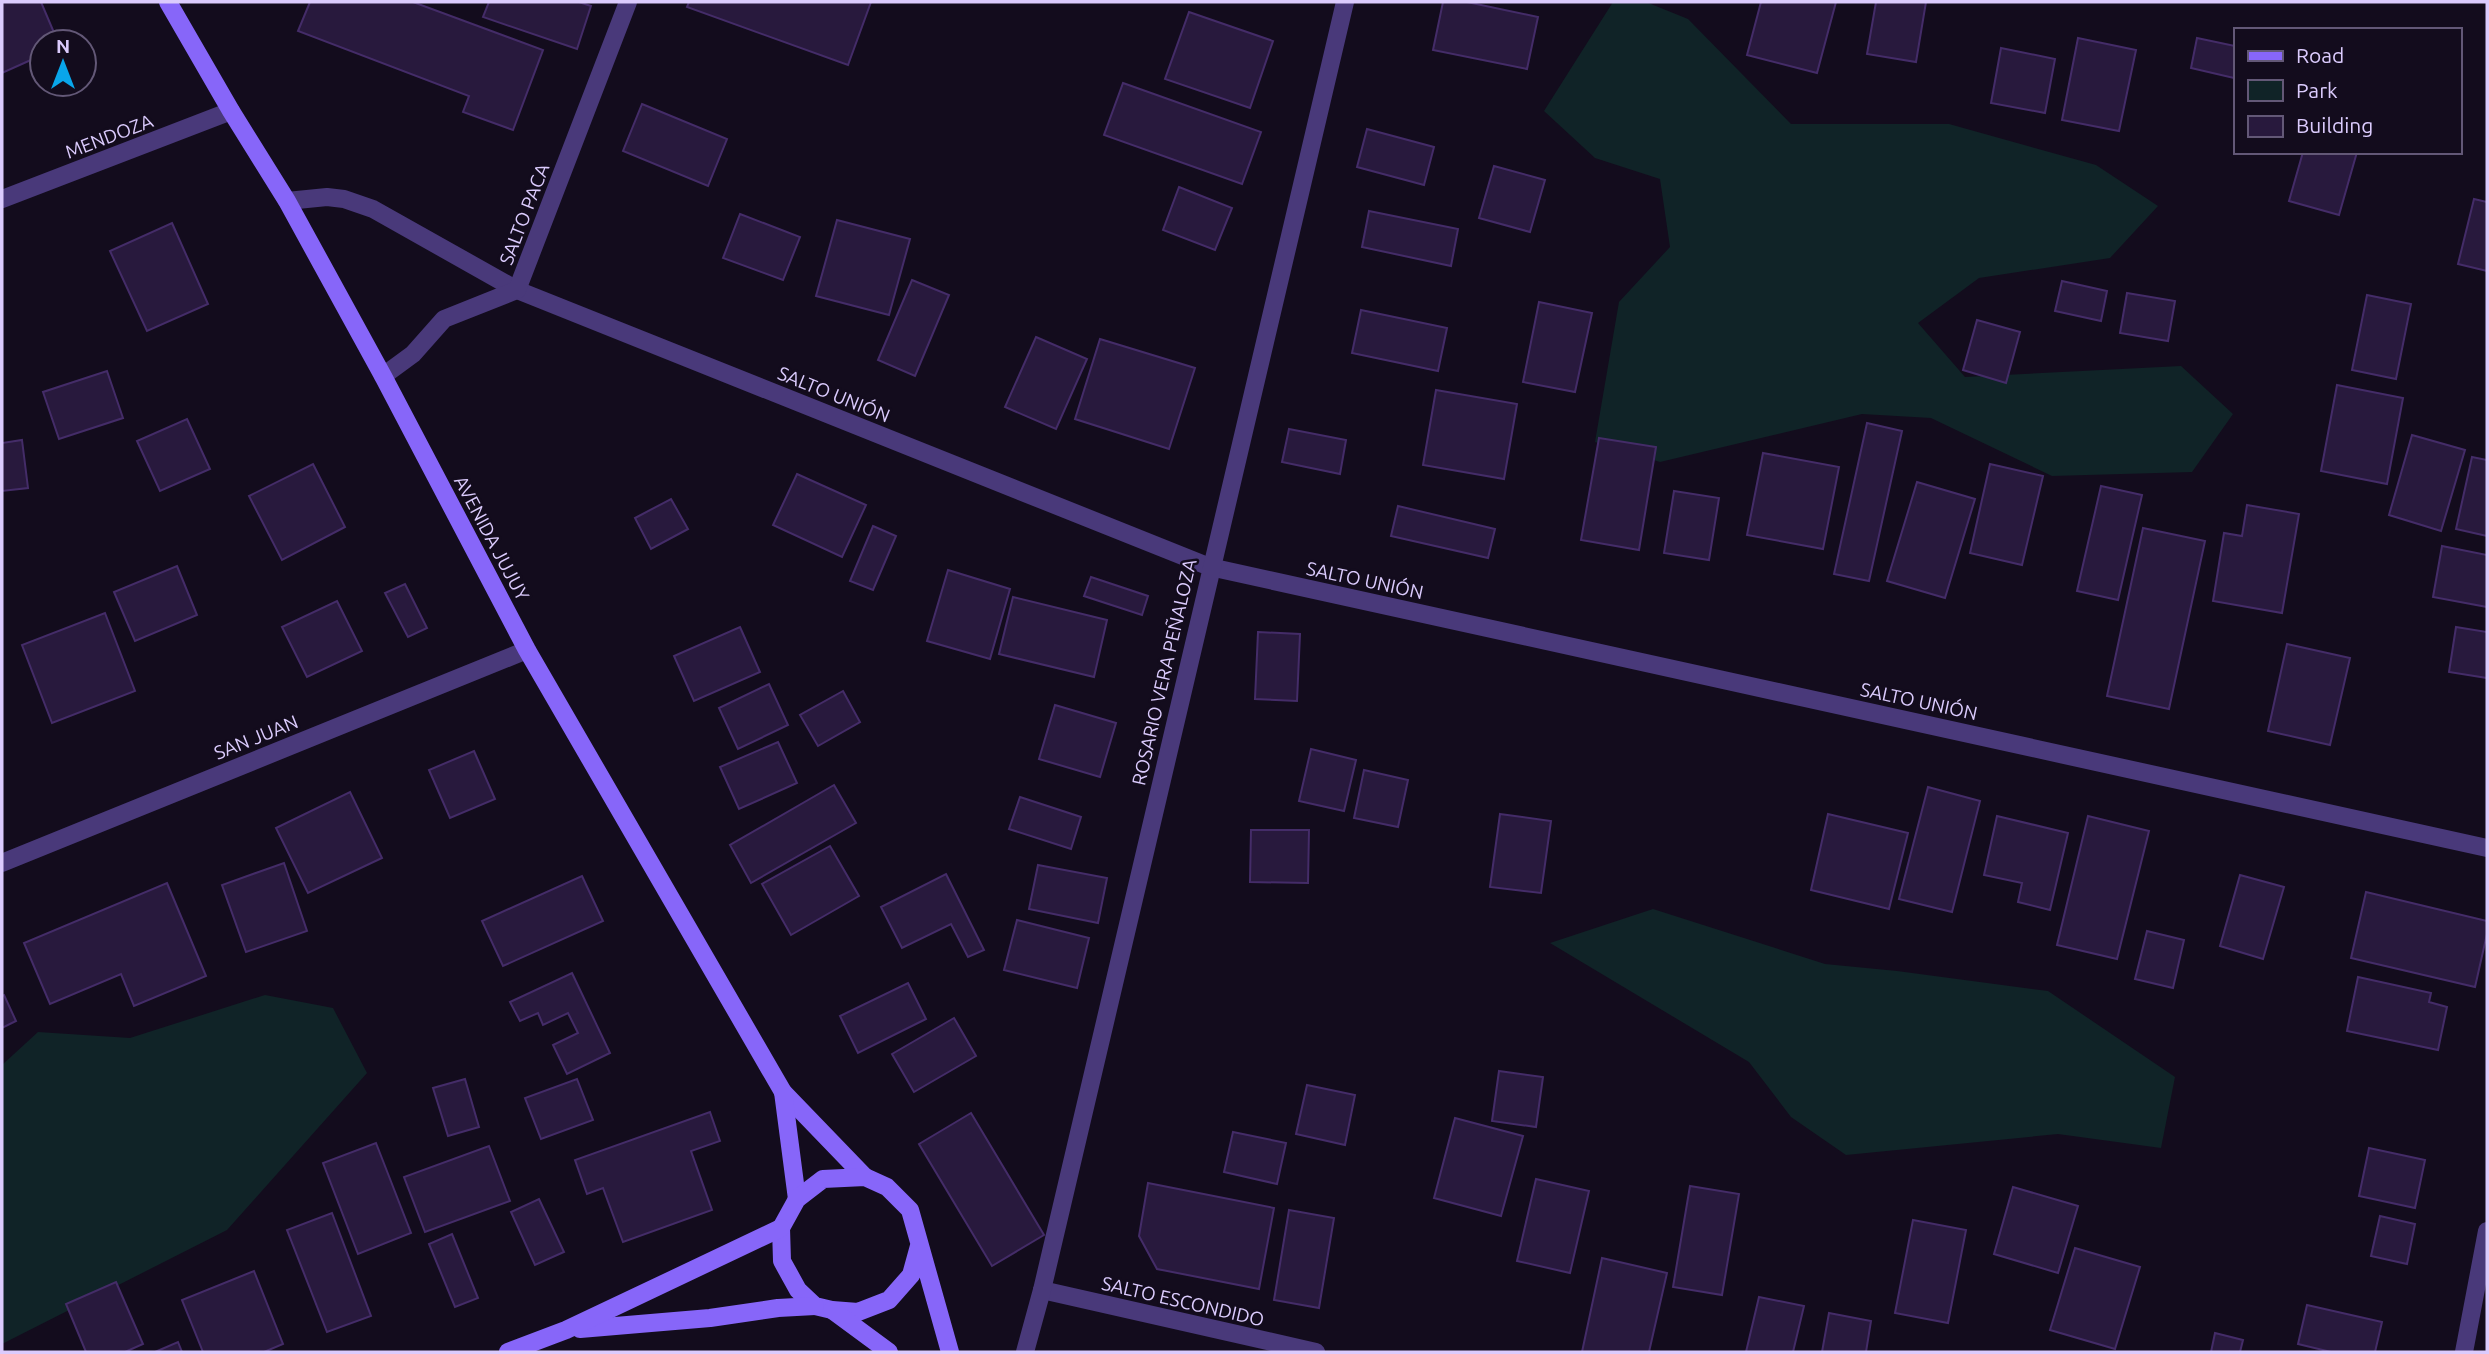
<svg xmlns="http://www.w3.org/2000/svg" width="2489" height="1354" font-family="Ubuntu,sans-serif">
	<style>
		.green { fill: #102327 }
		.building { fill: #28193d; stroke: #442c68; stroke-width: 2 }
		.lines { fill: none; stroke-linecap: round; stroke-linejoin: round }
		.street { stroke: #49397a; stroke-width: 18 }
		.secondary { stroke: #8766f9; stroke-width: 18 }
		.labels { text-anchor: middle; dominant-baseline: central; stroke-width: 5; stroke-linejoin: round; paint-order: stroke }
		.street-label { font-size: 19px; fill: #dbcbfd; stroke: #130c1d }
	</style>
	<rect width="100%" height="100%" fill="#130c1d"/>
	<g class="green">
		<polygon points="1613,2 1646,2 1688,19 1791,124 1949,124 2096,165 2158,206 2110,258 1979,278 1918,323 1965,377 2181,366 2233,414 2192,472 2052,476 1931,418 1862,414 1660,462 1595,442 1619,302 1670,247 1660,179 1595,158 1544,111"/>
		<polygon points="1653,909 1825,964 1897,971 2048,991 2175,1077 2161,1148 2058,1134 1846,1155 1791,1117 1749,1062 1550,943"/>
		<polygon points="265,995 333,1008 367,1073 227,1230 2,1344 2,1065 38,1032 130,1038"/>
	</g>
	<g class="building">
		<polygon points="2,2 41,2 58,42 42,42 42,55 2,73"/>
		<polygon points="310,2 413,2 543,50 513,130 463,112 469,96 298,31"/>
		<polygon points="489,2 579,2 591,6 577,49 483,17"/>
		<polygon points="689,2 871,2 848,65 687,7"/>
		<polygon points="1443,2 1467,2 1538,17 1527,69 1433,50"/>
		<polygon points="1761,2 1836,2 1817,73 1747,55"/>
		<polygon points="1876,2 1926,2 1916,62 1867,54"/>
		<polygon points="1189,12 1273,41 1250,108 1165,79"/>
		<polygon points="2078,38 2136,50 2119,131 2062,120"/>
		<polygon points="2197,38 2235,46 2234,78 2191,68"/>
		<polygon points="2001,48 2055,59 2045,113 1991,103"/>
		<polygon points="1123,83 1261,132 1242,184 1104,135"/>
		<polygon points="642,104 727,139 708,186 623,151"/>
		<polygon points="1367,129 1434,147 1424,185 1357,167"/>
		<polygon points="2303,152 2357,152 2339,215 2289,201"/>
		<polygon points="1494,166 1545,180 1530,232 1479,218"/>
		<polygon points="1179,187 1232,208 1215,250 1163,230"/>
		<polygon points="2474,199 2487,202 2487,271 2458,264"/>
		<polygon points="1369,211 1458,229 1451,266 1362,247"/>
		<polygon points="740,214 800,237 783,280 723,258"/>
		<polygon points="837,220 910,239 889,315 816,296"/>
		<polygon points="172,223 208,304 147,331 110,251"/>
		<polygon points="912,280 949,295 915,376 878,360"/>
		<polygon points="2062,281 2107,291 2101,321 2055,311"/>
		<polygon points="2127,293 2175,301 2168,341 2120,333"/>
		<polygon points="2367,295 2411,304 2396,379 2352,370"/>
		<polygon points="1539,302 1592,313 1575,392 1523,382"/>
		<polygon points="1361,310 1447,328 1438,371 1352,353"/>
		<polygon points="1977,320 2020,332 2006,383 1963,370"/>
		<polygon points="1036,337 1087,359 1056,429 1005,407"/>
		<polygon points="1100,339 1195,368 1169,449 1075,419"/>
		<polygon points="107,371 123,418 59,439 43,392"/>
		<polygon points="2337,385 2403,398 2387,484 2321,471"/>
		<polygon points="1436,390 1517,404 1504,479 1423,465"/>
		<polygon points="187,419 210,469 160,491 137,441"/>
		<polygon points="1867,423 1902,431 1869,581 1834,574"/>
		<polygon points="1289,429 1346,440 1340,474 1282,462"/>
		<polygon points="2412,435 2465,450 2441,531 2389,515"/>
		<polygon points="1599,438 1656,447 1639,550 1581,540"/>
		<polygon points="22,440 28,488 2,491 2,443"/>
		<polygon points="1763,453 1839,467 1823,549 1747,535"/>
		<polygon points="2472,457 2487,460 2487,536 2456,529"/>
		<polygon points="313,464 345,527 282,560 249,496"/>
		<polygon points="1990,464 2043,476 2022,565 1970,553"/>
		<polygon points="797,474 866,505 842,557 773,525"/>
		<polygon points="1917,482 1975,499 1945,598 1887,581"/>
		<polygon points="2101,486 2142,495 2118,600 2077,591"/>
		<polygon points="1674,491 1719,498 1709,560 1664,553"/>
		<polygon points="671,499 688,529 651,549 635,518"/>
		<polygon points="2247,505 2299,514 2282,613 2213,601 2224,533 2242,536"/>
		<polygon points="1398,506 1495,529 1488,558 1391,536"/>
		<polygon points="873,526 896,536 873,590 850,581"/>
		<polygon points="2143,528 2205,541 2169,709 2107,696"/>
		<polygon points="2442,546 2487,555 2487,607 2433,597"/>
		<polygon points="177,566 197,615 135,641 114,592"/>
		<polygon points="948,570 1010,589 990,659 927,641"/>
		<polygon points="1091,577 1148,596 1142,615 1084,596"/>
		<polygon points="405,584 427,628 408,637 385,593"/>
		<polygon points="1013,597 1107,620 1094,677 999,654"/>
		<polygon points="337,601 362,651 307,677 282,627"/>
		<polygon points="105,613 135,691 52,723 22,645"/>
		<polygon points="740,627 760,672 694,701 674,656"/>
		<polygon points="2456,627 2487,632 2487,678 2449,672"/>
		<polygon points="1258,632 1300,634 1297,701 1255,699"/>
		<polygon points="2287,644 2350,658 2330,745 2268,731"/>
		<polygon points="769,684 788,725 738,749 719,708"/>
		<polygon points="843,691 860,722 818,746 800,715"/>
		<polygon points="1055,705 1116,723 1100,777 1039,759"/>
		<polygon points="778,742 797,783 739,809 720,767"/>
		<polygon points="1311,749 1356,760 1344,811 1299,801"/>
		<polygon points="474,751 495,799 450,818 429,770"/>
		<polygon points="1364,770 1408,780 1398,827 1354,818"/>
		<polygon points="834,785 856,823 751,883 730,845"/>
		<polygon points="1928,787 1980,801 1952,912 1899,899"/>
		<polygon points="350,792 382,858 308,893 276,828"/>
		<polygon points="1020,797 1081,817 1071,849 1009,829"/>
		<polygon points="1500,814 1551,821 1541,893 1490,887"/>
		<polygon points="1828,814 1908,833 1889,909 1811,890"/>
		<polygon points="1997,816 2068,833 2050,910 2018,902 2022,883 1984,875"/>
		<polygon points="2088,816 2149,831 2117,959 2057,945"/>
		<polygon points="1251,830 1309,830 1308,883 1250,882"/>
		<polygon points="830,846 859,896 791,935 762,884"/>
		<polygon points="284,863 307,931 246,952 222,885"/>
		<polygon points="1038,865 1107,878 1098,923 1029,909"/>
		<polygon points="946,874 984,950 968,957 951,924 902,948 881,907"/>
		<polygon points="2240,875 2284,887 2263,959 2220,946"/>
		<polygon points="582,876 603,921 503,966 482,921"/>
		<polygon points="167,883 206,976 134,1006 121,974 50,1004 24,943"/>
		<polygon points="2366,892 2487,921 2487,934 2475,987 2351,958"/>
		<polygon points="1017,920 1089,938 1077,988 1004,970"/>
		<polygon points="2147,931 2184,940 2173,988 2135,979"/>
		<polygon points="572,973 610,1053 567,1074 553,1045 578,1033 568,1013 543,1025 538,1013 520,1021 510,1002"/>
		<polygon points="2358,977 2431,993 2429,1002 2447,1007 2438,1050 2347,1031"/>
		<polygon points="908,983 926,1019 858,1053 840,1016"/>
		<polygon points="4,995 16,1021 2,1028 2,996"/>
		<polygon points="954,1018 976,1056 914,1092 892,1054"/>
		<polygon points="1499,1071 1543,1077 1536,1127 1492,1121"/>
		<polygon points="465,1079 479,1127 448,1136 433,1088"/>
		<polygon points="577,1079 593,1120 541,1139 525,1098"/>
		<polygon points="1307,1085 1355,1095 1345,1145 1296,1134"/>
		<polygon points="710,1112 720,1141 691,1151 712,1210 623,1242 603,1188 587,1194 575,1160"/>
		<polygon points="971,1113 1044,1235 992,1266 919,1144"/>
		<polygon points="1455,1118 1523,1136 1501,1216 1434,1198"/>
		<polygon points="1233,1132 1286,1143 1277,1184 1224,1172"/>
		<polygon points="376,1143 411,1233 358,1254 323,1163"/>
		<polygon points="489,1146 510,1201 425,1232 404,1177"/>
		<polygon points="2369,1148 2425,1160 2415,1208 2359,1196"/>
		<polygon points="1536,1179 1589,1191 1570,1273 1517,1261"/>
		<polygon points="1148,1183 1274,1208 1259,1289 1157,1269 1139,1236"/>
		<polygon points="1690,1186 1739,1194 1722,1295 1673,1287"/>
		<polygon points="2013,1187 2078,1206 2058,1273 1994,1254"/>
		<polygon points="539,1199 564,1252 535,1265 511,1212"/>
		<polygon points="1289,1210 1334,1218 1319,1308 1274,1300"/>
		<polygon points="332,1213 371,1316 327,1332 287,1230"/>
		<polygon points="2380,1216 2415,1224 2407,1264 2371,1256"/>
		<polygon points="1913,1220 1966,1230 1948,1323 1895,1313"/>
		<polygon points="452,1234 478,1298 455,1307 429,1244"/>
		<polygon points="2075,1248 2140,1267 2115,1349 2050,1330"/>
		<polygon points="1602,1258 1667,1273 1649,1352 1582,1352"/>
		<polygon points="254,1271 283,1344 264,1352 203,1352 182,1300"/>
		<polygon points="116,1282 143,1344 125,1352 86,1352 66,1304"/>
		<polygon points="1759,1297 1804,1306 1793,1352 1746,1352"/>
		<polygon points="2307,1305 2382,1322 2375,1352 2331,1352 2298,1344"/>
		<polygon points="1829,1313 1871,1321 1866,1352 1822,1352"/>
		<polygon points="2215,1333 2243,1340 2240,1352 2211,1352"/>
		<polygon points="178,1342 182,1352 155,1352"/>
	</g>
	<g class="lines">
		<g class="street">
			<polyline points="2,199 231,111"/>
			<polyline points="287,201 327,197 344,199 373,209 517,290 1210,567 2487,848"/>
			<polyline points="383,376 413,354 444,319 517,290 628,2"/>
			<polyline points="2,863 527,650"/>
			<polyline points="1042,1290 1316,1352"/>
			<polyline points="1025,1352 1042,1290 1345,2"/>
			<polyline points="2464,1352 2487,1231"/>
		</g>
		<g class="secondary">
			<polyline points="168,2 231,111 287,201 383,376 527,650 772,1073 783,1092 865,1177"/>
			<polyline points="783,1092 797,1199"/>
			<polyline points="919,1246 911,1275 889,1300 858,1312 832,1310 815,1306 798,1290 782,1261 781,1228 797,1199 823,1179 865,1177 887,1187 910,1210 950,1352"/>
			<polyline points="832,1310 889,1352"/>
			<polyline points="580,1329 710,1318 778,1308 815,1306"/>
			<polyline points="508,1352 566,1330 781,1228"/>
		</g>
	</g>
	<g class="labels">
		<g class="street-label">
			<text transform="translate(109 136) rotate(-21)">MENDOZA</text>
			<text transform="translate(524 214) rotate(-69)">SALTO PACA</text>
			<text transform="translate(834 394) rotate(22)">SALTO UNIÓN</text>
			<text transform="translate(492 538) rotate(62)">AVENIDA JUJUY</text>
			<text transform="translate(1365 580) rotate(12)">SALTO UNIÓN</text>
			<text transform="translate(1164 672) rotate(-77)">ROSARIO VERA PEÑALOZA</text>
			<text transform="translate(1919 701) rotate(12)">SALTO UNIÓN</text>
			<text transform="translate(256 737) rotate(-22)">SAN JUAN</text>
			<text transform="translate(1183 1301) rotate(13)">SALTO ESCONDIDO</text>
		</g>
	</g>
	<rect width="2489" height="1354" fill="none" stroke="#dbcbfd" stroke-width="7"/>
	<rect x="2234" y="28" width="228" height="126" fill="#130c1d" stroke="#635877" stroke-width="2"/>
	<rect x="2248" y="51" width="35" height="10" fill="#8766f9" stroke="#635877" stroke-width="2"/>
	<text x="2296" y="63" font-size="21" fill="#dbcbfd">Road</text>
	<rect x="2248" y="80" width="35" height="21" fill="#102327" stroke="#635877" stroke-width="2"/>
	<text x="2296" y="98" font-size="21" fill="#dbcbfd">Park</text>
	<rect x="2248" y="116" width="35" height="21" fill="#28193d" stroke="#635877" stroke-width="2"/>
	<text x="2296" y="133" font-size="21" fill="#dbcbfd">Building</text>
	<g transform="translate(63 63)"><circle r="33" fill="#130c1d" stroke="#635877" stroke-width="2"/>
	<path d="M0-5L12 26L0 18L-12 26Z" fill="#09a6ea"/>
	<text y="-10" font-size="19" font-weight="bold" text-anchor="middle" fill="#dbcbfd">N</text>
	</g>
</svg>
